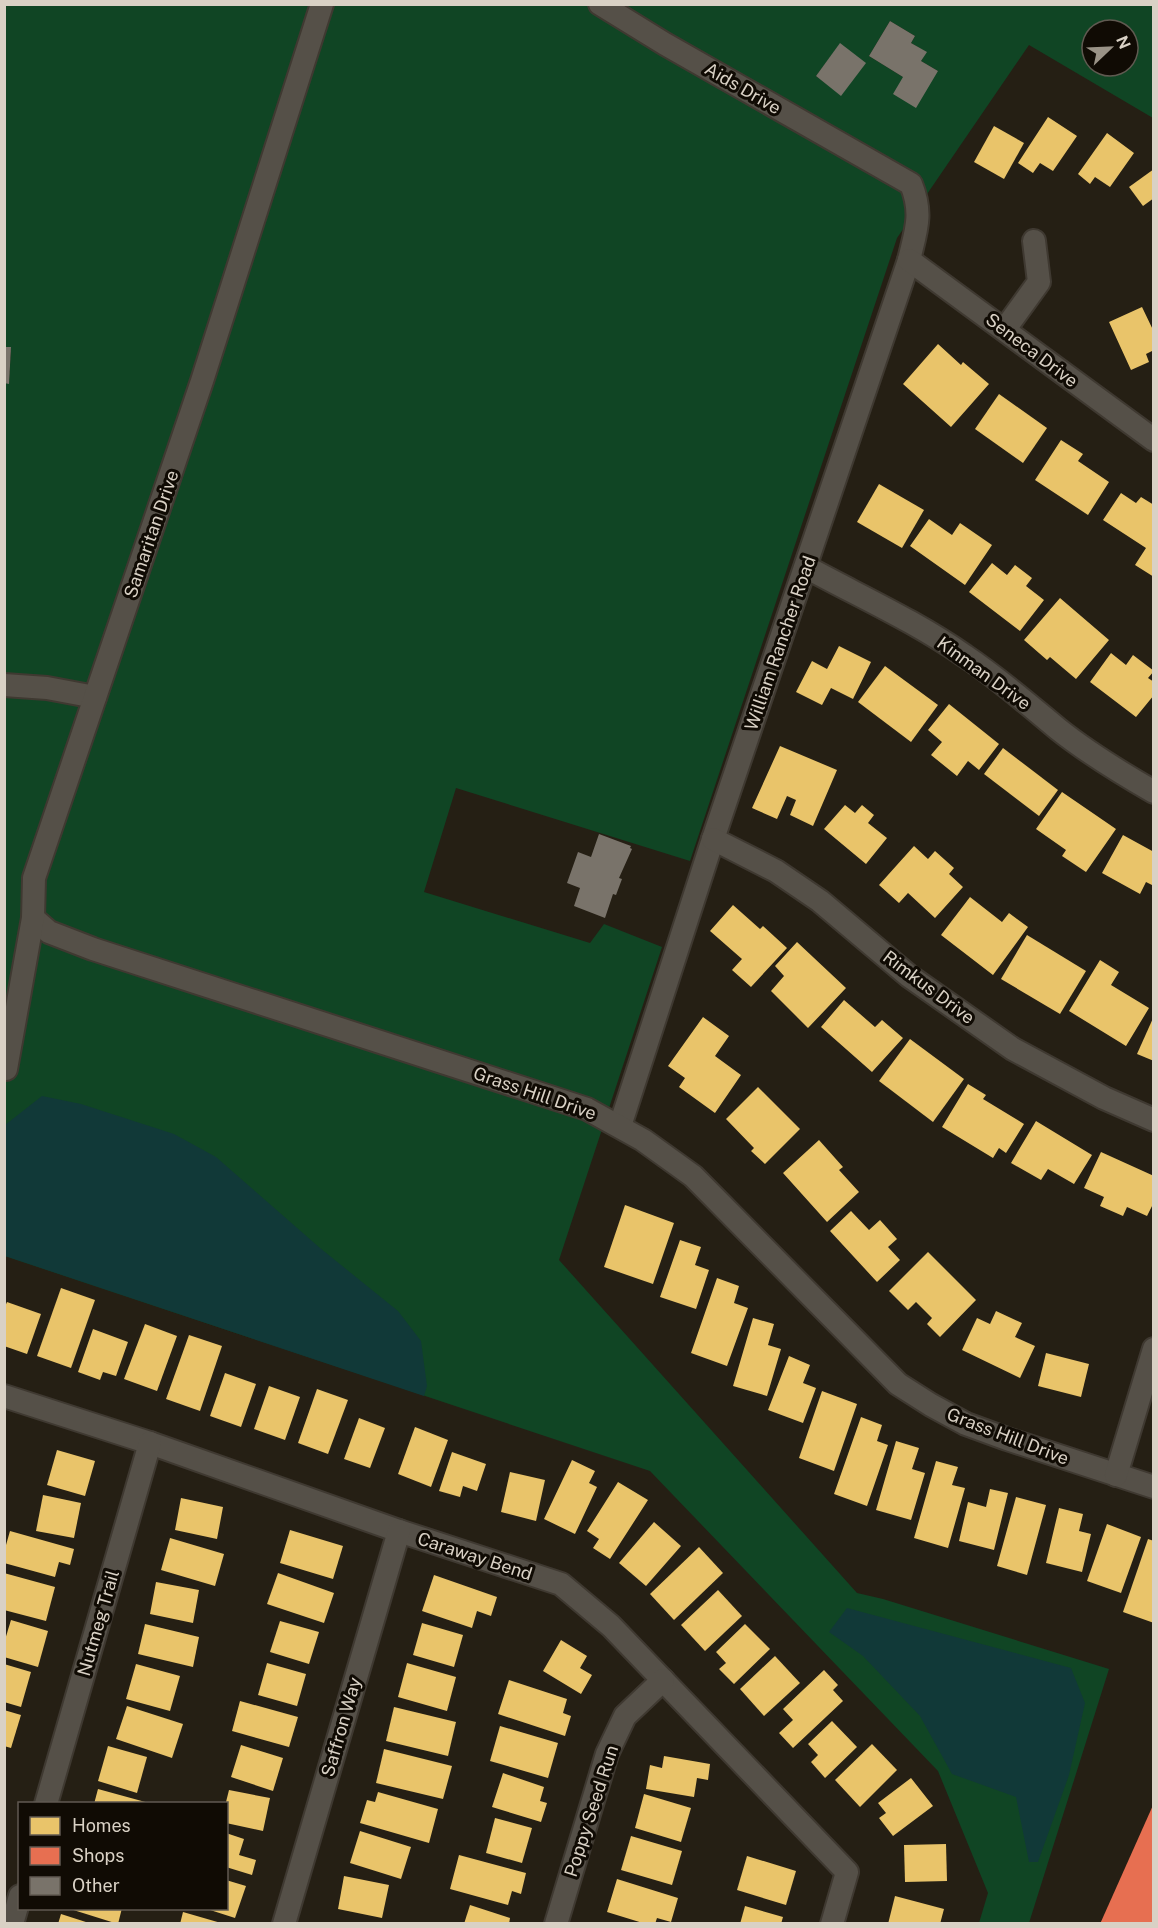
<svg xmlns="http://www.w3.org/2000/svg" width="1158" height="1928" font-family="'Public Sans',sans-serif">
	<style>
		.green { fill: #104524; fill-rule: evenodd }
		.water { fill: #113938 }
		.homes { fill: #e9c46a }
		.shops { fill: #e76f51 }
		.building { fill: #79736a }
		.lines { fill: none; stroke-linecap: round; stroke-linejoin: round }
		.minor-casing { stroke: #3f3931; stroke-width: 26 }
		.minor { stroke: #555048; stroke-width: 22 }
		.labels { text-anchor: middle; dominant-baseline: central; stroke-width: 6; stroke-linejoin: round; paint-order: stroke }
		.street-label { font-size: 18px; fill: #d9d1c5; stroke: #100b04 }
	</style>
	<rect width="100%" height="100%" fill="#251f14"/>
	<path class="green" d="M4,5h1149v113l-124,-73 -132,193 -207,623 -234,-73 -32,104 166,51 14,-19 58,23 -103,313 298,333 26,6 226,70 -80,254h-50l9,-30 -50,-122 -288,-300 -645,-215 -1,-873h5l2,-35 -7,-1zM890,21l25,15 -4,7 15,9 -5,9 17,10 -35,6 -34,-21zM1092,30h36v36h-36zM840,44l1,51 -25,-19z"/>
	<g class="water">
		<polygon points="42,1096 81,1104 174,1134 216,1157 320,1248 398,1311 421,1341 427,1386 424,1396 5,1256 5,1125"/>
		<polygon points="847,1608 1071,1668 1085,1703 1069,1775 1038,1862 1029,1862 1016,1797 952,1774 920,1716 863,1656 829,1632"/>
	</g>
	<g class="homes">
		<polygon points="1048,117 1077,136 1053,171 1040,163 1033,173 1018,163"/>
		<polygon points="994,126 1024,143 1004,179 974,162"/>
		<polygon points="1107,133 1134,153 1110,187 1095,177 1090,184 1078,174"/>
		<polygon points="1154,169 1154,198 1143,206 1129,187"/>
		<polygon points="1142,307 1154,332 1154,350 1146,354 1149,362 1131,370 1109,322"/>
		<polygon points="938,344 961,365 963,362 989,384 951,427 903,384"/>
		<polygon points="999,394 1047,428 1023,463 975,429"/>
		<polygon points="1061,440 1083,454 1078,461 1109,482 1088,515 1035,480"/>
		<polygon points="879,484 924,510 902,548 857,522"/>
		<polygon points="1121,493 1136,503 1141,497 1154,505 1154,577 1135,565 1146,548 1103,520"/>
		<polygon points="929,519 952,535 960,523 992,545 965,585 910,546"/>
		<polygon points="992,563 1007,575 1015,565 1032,578 1026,586 1044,600 1020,631 969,592"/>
		<polygon points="1060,598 1109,640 1076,679 1050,657 1047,660 1024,640"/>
		<polygon points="839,646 871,662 853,699 831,688 822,705 796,692 812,661 827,669"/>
		<polygon points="1111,653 1126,665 1133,655 1154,671 1148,678 1154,682 1154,695 1136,717 1090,682"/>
		<polygon points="885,666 938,705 911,742 858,702"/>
		<polygon points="949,704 999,744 979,770 968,761 957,776 931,755 942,742 928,730"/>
		<polygon points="780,746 837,770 813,826 790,815 796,800 787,796 777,819 752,808"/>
		<polygon points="1003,748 1058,790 1039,816 984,774"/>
		<polygon points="1062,792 1116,829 1086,872 1062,856 1066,850 1036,829"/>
		<polygon points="845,805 855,813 862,805 874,815 868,823 887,838 866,864 824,829"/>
		<polygon points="1123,835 1154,852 1154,886 1146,882 1140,894 1102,873"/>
		<polygon points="914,846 928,859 935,851 954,868 949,874 963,887 935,918 908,893 899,903 879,885"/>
		<polygon points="970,897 1002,922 1009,913 1028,927 993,975 941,935"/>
		<polygon points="733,905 760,929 763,926 787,948 751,987 732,970 742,959 710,931"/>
		<polygon points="1027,935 1086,971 1060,1014 1001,979"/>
		<polygon points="797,942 846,988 808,1028 771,991 784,976 775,966"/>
		<polygon points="1100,960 1119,972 1111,985 1149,1008 1126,1046 1069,1011"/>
		<polygon points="844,1000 875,1027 882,1020 903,1038 872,1072 821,1027"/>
		<polygon points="1154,1016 1154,1061 1137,1054"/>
		<polygon points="703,1017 729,1036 715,1056 741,1075 715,1113 679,1087 685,1078 668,1066"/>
		<polygon points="910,1039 964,1079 933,1122 879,1081"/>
		<polygon points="968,1084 986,1095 983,1099 1024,1124 1006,1153 999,1148 993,1158 942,1127"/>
		<polygon points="758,1087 800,1129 765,1164 751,1151 754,1148 726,1119"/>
		<polygon points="1036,1121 1092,1155 1074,1184 1048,1169 1041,1180 1011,1163"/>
		<polygon points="819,1140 843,1167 839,1170 859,1192 827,1222 783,1173"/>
		<polygon points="1101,1152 1154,1176 1154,1202 1147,1216 1127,1207 1123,1216 1100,1206 1104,1197 1084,1188"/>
		<polygon points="625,1205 674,1223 653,1284 604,1267"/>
		<polygon points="851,1211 869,1230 880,1220 897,1239 888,1247 900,1260 877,1282 830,1231"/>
		<polygon points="680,1240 701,1247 695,1265 709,1270 696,1309 660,1297"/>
		<polygon points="928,1252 976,1300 940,1337 927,1324 932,1318 916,1302 908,1310 889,1291"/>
		<polygon points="717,1278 739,1286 734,1303 748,1308 727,1366 691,1353"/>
		<polygon points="61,1288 95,1300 71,1368 37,1356"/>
		<polygon points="7,1302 41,1314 27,1354 4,1346 4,1309"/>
		<polygon points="996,1311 1022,1323 1015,1337 1035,1346 1020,1378 962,1350 977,1318 990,1324"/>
		<polygon points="753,1318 774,1324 768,1345 781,1349 767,1396 733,1386"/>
		<polygon points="145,1324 177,1336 157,1391 124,1379"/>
		<polygon points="93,1329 128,1342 116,1376 103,1372 100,1380 78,1372"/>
		<polygon points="189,1335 222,1346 200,1411 166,1399"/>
		<polygon points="1046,1353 1089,1364 1081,1397 1038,1386"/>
		<polygon points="789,1356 810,1365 803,1383 816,1388 803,1423 768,1410"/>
		<polygon points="225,1373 256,1384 241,1427 210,1416"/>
		<polygon points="269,1386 300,1397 285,1440 254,1429"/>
		<polygon points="317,1389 348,1400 328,1454 298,1443"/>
		<polygon points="822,1391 857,1404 834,1471 799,1458"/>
		<polygon points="861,1417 882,1425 877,1441 888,1445 867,1506 834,1494"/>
		<polygon points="359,1418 385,1428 370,1468 344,1459"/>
		<polygon points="415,1427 448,1440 431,1487 398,1474"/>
		<polygon points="896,1441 919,1448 912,1469 925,1473 911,1520 876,1510"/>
		<polygon points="57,1450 95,1461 85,1496 47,1485"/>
		<polygon points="452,1452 486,1464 477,1491 463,1486 460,1497 439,1491"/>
		<polygon points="572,1460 595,1471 589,1483 597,1487 575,1534 544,1519"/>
		<polygon points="936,1461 958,1467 952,1485 965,1488 948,1548 914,1538"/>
		<polygon points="510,1472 545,1480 536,1521 501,1512"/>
		<polygon points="618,1482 648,1500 610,1559 593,1548 599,1539 587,1531"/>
		<polygon points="990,1489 1008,1493 994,1550 959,1541 968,1502 986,1507"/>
		<polygon points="43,1495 81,1503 74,1538 36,1531"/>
		<polygon points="1016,1497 1046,1505 1027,1575 997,1566"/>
		<polygon points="181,1498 223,1507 217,1539 175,1530"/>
		<polygon points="1059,1508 1083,1514 1079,1531 1091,1534 1082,1572 1046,1563"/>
		<polygon points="654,1522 681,1546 646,1586 619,1563"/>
		<polygon points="1107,1524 1141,1537 1121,1593 1087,1581"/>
		<polygon points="290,1530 343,1546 333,1579 280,1563"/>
		<polygon points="10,1531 74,1549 70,1565 59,1562 55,1577 4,1563 4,1552"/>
		<polygon points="170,1538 224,1554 215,1586 161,1570"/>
		<polygon points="1148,1539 1154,1541 1154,1623 1123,1612"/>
		<polygon points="699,1547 723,1573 674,1620 650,1594"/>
		<polygon points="4,1573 55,1587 46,1621 4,1610"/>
		<polygon points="278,1573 334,1593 324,1623 267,1604"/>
		<polygon points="434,1575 497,1597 491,1616 477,1611 472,1628 422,1611"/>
		<polygon points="156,1582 199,1590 193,1623 150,1614"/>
		<polygon points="718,1590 742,1616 705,1651 681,1625"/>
		<polygon points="11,1620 48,1631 38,1667 4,1657 4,1643"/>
		<polygon points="280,1621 319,1632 309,1664 270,1652"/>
		<polygon points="422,1623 463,1635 454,1667 413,1655"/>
		<polygon points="145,1624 199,1637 193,1667 138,1654"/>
		<polygon points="745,1624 770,1649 734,1684 719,1669 726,1663 716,1652"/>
		<polygon points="561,1640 587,1656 580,1668 592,1675 581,1694 543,1671"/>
		<polygon points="775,1656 800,1683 764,1716 740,1689"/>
		<polygon points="267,1663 306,1674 297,1706 258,1695"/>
		<polygon points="407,1663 456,1677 447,1711 398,1697"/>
		<polygon points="4,1664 31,1672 21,1707 4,1702"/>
		<polygon points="136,1664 180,1676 170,1711 126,1699"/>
		<polygon points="824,1670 838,1685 833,1690 843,1701 793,1748 779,1733 793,1720 783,1709"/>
		<polygon points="509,1680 567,1699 563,1713 571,1716 565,1736 498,1714"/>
		<polygon points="240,1701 298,1717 289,1747 232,1731"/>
		<polygon points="127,1706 183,1724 172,1758 116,1739"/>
		<polygon points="394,1707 456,1722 448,1756 386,1741"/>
		<polygon points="4,1710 21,1715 11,1748 4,1746"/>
		<polygon points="832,1721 857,1747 825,1778 811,1762 818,1755 808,1744"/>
		<polygon points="500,1726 558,1743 548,1778 490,1761"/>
		<polygon points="872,1744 897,1770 860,1807 835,1780"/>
		<polygon points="241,1745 283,1758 273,1791 231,1777"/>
		<polygon points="108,1746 147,1757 137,1793 98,1781"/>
		<polygon points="384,1749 452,1766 443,1799 376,1783"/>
		<polygon points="664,1756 710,1764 708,1780 697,1778 694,1797 646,1789 650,1765 662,1768"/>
		<polygon points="503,1773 544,1787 540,1801 547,1803 541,1822 492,1807"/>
		<polygon points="911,1778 933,1806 893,1836 879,1818 886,1813 878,1803"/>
		<polygon points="98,1789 149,1803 149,1804 94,1804"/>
		<polygon points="229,1790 270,1798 263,1831 226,1823 226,1802"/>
		<polygon points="378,1792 438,1809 429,1843 360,1823 367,1800 375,1802"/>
		<polygon points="644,1794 691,1808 681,1842 635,1828"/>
		<polygon points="495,1818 532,1828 522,1863 486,1853"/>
		<polygon points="360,1831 411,1847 401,1879 350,1863"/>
		<polygon points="226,1833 244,1839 239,1855 256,1860 252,1875 226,1867"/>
		<polygon points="631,1836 682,1851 672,1885 621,1870"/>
		<polygon points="946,1844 947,1881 905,1882 904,1845"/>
		<polygon points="459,1855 526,1873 521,1894 512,1891 508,1905 450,1889"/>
		<polygon points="747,1856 796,1871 786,1905 737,1890"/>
		<polygon points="344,1876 389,1885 382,1918 338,1909"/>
		<polygon points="617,1879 678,1898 671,1922 657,1918 655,1924 646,1924 607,1912"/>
		<polygon points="226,1880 246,1886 235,1918 207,1909 226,1908"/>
		<polygon points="895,1896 944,1909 940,1924 888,1924"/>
		<polygon points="470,1905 510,1918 509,1924 464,1924"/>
		<polygon points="745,1906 783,1917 781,1924 740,1924"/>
		<polygon points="67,1908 122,1908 118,1924"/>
		<polygon points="183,1912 221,1923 221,1924 180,1924"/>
		<polygon points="61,1914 89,1923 89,1924 58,1924"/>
	</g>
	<polygon class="shops" points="1154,1803 1154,1924 1100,1924"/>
	<g class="building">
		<polygon points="890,21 915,36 911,43 927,52 921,61 938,71 916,108 893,94 903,77 869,56"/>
		<polygon points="840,43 866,63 841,96 816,76"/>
		<polygon points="4,347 11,347 9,384 4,383"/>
		<polygon points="599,834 631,846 630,848 632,849 619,878 622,879 616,895 613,894 605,918 574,906 580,888 567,883 578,852 591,857"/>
	</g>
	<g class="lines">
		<defs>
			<g id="minor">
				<path d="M600,4l65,40 246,140c12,30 5,46 -2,76l-196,579 -93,287"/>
				<polyline points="909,260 1154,440"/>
				<polyline points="1005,329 1039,282 1034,241"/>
				<path d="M806,567c53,29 109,54 159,89 33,22 63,48 93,73 30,24 63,44 96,63"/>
				<polyline points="4,685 47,688 95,697"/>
				<polyline points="713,839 776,871 820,901 909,976 1013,1049 1104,1098 1154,1120"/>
				<polyline points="33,918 49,932 93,949 587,1109 643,1140 693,1176 898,1384 931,1405 966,1424 1007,1439 1154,1487"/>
				<polyline points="6,1069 33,918 34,878 202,381 322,4"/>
				<polyline points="4,1396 150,1443 399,1531 561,1584 611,1626 847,1872 832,1924"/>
				<polyline points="1116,1475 1154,1349"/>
				<polyline points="46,1804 150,1443"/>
				<polyline points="12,1924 20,1896"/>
				<polyline points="284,1924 399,1531"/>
				<polyline points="556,1924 607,1754 625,1716 663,1680"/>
			</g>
		</defs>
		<use href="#minor" class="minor-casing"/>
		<use href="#minor" class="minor"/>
	</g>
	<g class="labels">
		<g class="street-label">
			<text transform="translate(743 88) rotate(30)">Aids Drive</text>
			<text transform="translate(1032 350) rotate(37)">Seneca Drive</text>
			<text transform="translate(151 534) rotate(-71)">Samaritan Drive</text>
			<text transform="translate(780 643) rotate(-71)">William Rancher Road</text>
			<text transform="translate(984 673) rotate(36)">Kinman Drive</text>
			<text transform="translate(929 987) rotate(37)">Rimkus Drive</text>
			<text transform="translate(535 1093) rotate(19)">Grass Hill Drive</text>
			<text transform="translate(1008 1436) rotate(21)">Grass Hill Drive</text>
			<text transform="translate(475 1556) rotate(18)">Caraway Bend</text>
			<text transform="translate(98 1623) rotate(-74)">Nutmeg Trail</text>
			<text transform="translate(341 1727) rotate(-74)">Saffron Way</text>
			<text transform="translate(591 1811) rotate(-72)">Poppy Seed Run</text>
		</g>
	</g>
	<rect width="1158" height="1928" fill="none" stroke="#d9d1c5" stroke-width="12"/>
	<rect x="18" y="1802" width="210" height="108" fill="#100b04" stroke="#605a51" stroke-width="1.5"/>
	<rect x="30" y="1817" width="30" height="18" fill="#e9c46a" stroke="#605a51" stroke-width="1.5"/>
	<text x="72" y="1832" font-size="18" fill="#d9d1c5">Homes</text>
	<rect x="30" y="1847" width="30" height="18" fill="#e76f51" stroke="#605a51" stroke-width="1.5"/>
	<text x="72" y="1862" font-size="18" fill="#d9d1c5">Shops</text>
	<rect x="30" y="1877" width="30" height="18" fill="#79736a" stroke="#605a51" stroke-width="1.5"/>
	<text x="72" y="1892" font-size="18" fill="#d9d1c5">Other</text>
	<g transform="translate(1110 48) rotate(67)"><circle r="28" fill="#100b04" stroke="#605a51" stroke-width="1.5"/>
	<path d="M0-4.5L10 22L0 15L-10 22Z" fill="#9a9387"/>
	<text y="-9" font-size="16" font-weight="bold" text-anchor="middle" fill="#d9d1c5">N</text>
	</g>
</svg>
